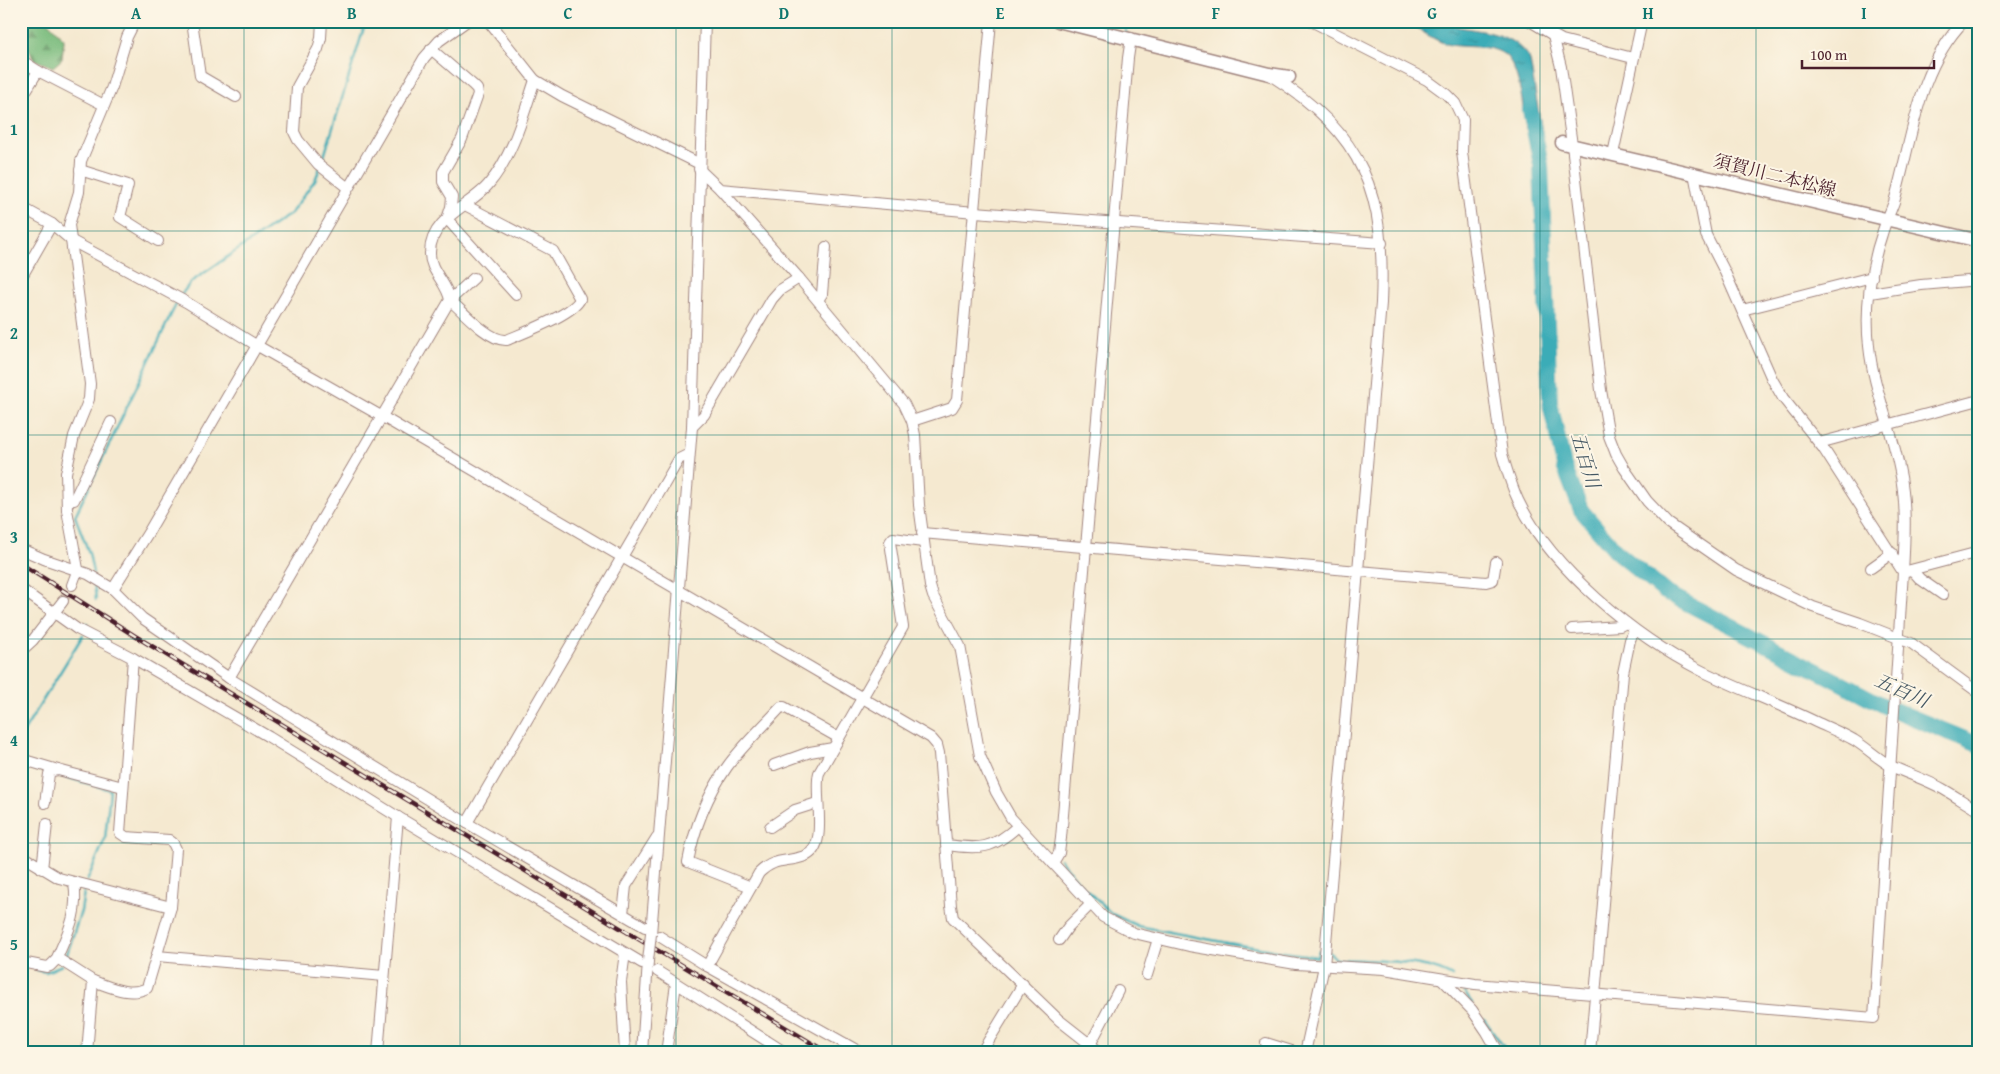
<svg xmlns="http://www.w3.org/2000/svg" width="2000" height="1074" font-family="'Gentium Book Plus','Noto Serif JP',serif">
	<style>
		.forest { fill: url(#forest-firs); stroke: #626e54 }
		.water { fill: url(#water-ripples); stroke: #426671 }
		.lines { fill: none; stroke-linecap: round; stroke-linejoin: round }
		.stream { stroke: #3bacb7; stroke-width: 2.5 }
		.river { stroke: #3bacb7; stroke-width: 16 }
		.minor-tunnel { stroke: #d3c1af; stroke-width: 10; stroke-dasharray: 10 5; stroke-linecap: butt }
		.minor-casing { stroke: #a0847e; stroke-width: 12 }
		.major-casing { stroke: #a0847e; stroke-width: 15 }
		.minor { stroke: #fff; stroke-width: 10 }
		.major { stroke: #fff; stroke-width: 12 }
		.rail-casing { stroke: #4a1f2b; stroke-width: 4.5 }
		.rail { stroke: #fcf5e5; stroke-width: 2.5; stroke-dasharray: 8; stroke-linecap: butt }
		.minor-bridge-casing { stroke: #a0847e; stroke-width: 12; stroke-linecap: butt }
		.minor-bridge { stroke: #fff; stroke-width: 10 }
		.grid { fill: none; stroke: #0f766e; stroke-width: 1; stroke-opacity: 0.55 }
		.labels { text-anchor: middle; dominant-baseline: central; stroke-width: 4; stroke-linejoin: round; paint-order: stroke }
		.street-label { font-size: 18px; fill: #4a1f2b; stroke: #fcf5e5 }
		.water-label { font-size: 19px; font-style: italic; fill: #445763; stroke: #fcf5e5 }
		.neatline { fill: none; stroke: #0f766e; stroke-width: 2 }
		.grid-label { font-size: 16px; text-anchor: middle; font-weight: bold; fill: #0f766e }
	</style>
	<defs>
		<pattern id="forest-firs" width="22" height="20" patternUnits="userSpaceOnUse" patternTransform="scale(1.25)"><rect width="22" height="20" fill="#7abc7e"/><path d="M5 1l3.5 6h-7zM16 11l3.5 6h-7z" fill="#669867"/></pattern>
		<pattern id="water-ripples" width="26" height="14" patternUnits="userSpaceOnUse" patternTransform="scale(1.25)"><rect width="26" height="14" fill="#3bacb7"/><path d="M2 4q2-2 4 0t4 0M15 11q2-2 4 0t4 0" fill="none" stroke="#348b95"/></pattern>
	</defs>
	<rect width="100%" height="100%" fill="#fcf5e5"/>
	<filter id="ink" filterUnits="userSpaceOnUse"><feTurbulence type="fractalNoise" baseFrequency=".02" numOctaves="2"/><feDisplacementMap in="SourceGraphic" scale="10" xChannelSelector="R" yChannelSelector="G"/><feConvolveMatrix kernelMatrix="1 2 1 2 8 2 1 2 1" color-interpolation-filters="sRGB"/></filter>
	<filter id="wash" filterUnits="userSpaceOnUse"><feTurbulence type="fractalNoise" baseFrequency=".0096" numOctaves="4" result="noise"/><feDisplacementMap in="SourceGraphic" scale="20" xChannelSelector="R" yChannelSelector="G"/><feGaussianBlur stdDeviation="1.12" result="paint"/><feColorMatrix in="noise" values="0 0 0 0 0 0 0 0 0 0 0 0 0 0 0 0 0 1.4 0 .05"/><feComposite in="paint" operator="in"/></filter>
	<g filter="url(#wash)">
		<rect width="100%" height="100%" fill="#f5e9d0"/>
		<polygon class="forest" points="22,21 47,21 64,39 62,59 53,67 33,59 22,29"/>
		<path class="water" d="M1406,21c10,0 29,-2 39,0 5,2 8,5 14,6 28,5 55,6 71,33l12,72 -16,-3c-3,-20 -6,-59 -20,-73 -14,-13 -42,-7 -60,-12 -14,-5 -28,-15 -40,-23z"/>
		<g class="lines">
			<g class="stream">
				<polyline points="1124,21 1126,33"/>
				<polyline points="322,163 366,21"/>
				<polyline points="181,295 191,282 291,213 315,180 320,168"/>
				<polyline points="93,573 89,553 75,516 178,300"/>
				<polyline points="94,581 96,600"/>
				<polyline points="86,630 87,623"/>
				<polyline points="21,736 83,635"/>
				<polyline points="21,765 47,772"/>
				<polyline points="55,774 110,790 105,839 87,881"/>
				<polyline points="1060,859 1082,886 1112,914 1138,926 1228,943 1317,957 1319,950"/>
				<path d="M1329,952l7,7c34,2 88,0 116,17"/>
				<polyline points="65,960 81,911 85,886"/>
				<polyline points="37,970 46,972 62,965"/>
				<polyline points="1464,992 1472,1003"/>
				<polyline points="1484,1019 1508,1053"/>
			</g>
			<polyline class="river" points="1530,110 1541,165 1550,403 1564,466 1581,510 1618,553 1665,592 1887,707 1979,745"/>
		</g>
	</g>
	<g filter="url(#ink)">
		<g class="lines">
			<polyline class="minor-tunnel" points="63,601 72,585"/>
			<defs>
				<g id="minor">
					<polyline points="192,21 200,76 236,97"/>
					<polyline points="322,21 321,38 318,49 297,87 294,132 298,140 318,164 348,188"/>
					<polyline points="488,21 535,80 562,96 700,164"/>
					<path d="M1311,21l116,59 19,14 9,9 8,17 -1,32 40,302c5,16 9,31 16,46 33,69 117,137 184,171 37,18 77,33 114,51 13,6 26,11 38,18 13,8 24,19 37,26 17,8 36,14 52,23 12,7 24,15 36,22"/>
					<polyline points="1530,21 1553,35 1561,67 1572,145 1601,390 1609,436 1616,454 1624,468 1647,501 1668,523 1736,570 1813,607 1860,623 1911,643 1979,693"/>
					<polyline points="1550,32 1553,35 1562,40 1633,58"/>
					<polyline points="431,49 473,85 477,89 478,94 462,139 443,172 443,182 452,197 451,207 447,219 516,295"/>
					<polyline points="21,60 38,71"/>
					<path d="M1270,75c95,60 116,119 111,228l-57,663 -19,87"/>
					<polyline points="21,99 38,71 104,105"/>
					<polyline points="1613,154 1642,21"/>
					<path d="M699,169l21,20 79,89 105,126 8,17 3,14 4,70 11,81 3,10 27,50 20,110 16,36 15,26 92,99 31,16 55,13 107,18 88,5 91,15 399,34 29,-446c2,-36 4,-70 -4,-105 -8,-41 -26,-80 -30,-121 -4,-36 1,-77 13,-112 3,-11 8,-21 12,-32 18,-61 23,-133 70,-181"/>
					<polyline points="80,170 128,185 120,217 158,241"/>
					<polyline points="1694,173 1706,235 1724,270 1772,379 1783,398 1823,448 1903,572 1979,552"/>
					<polyline points="720,189 975,212 1382,243"/>
					<path d="M465,205l88,46 27,48c-6,15 -57,34 -73,41 -17,2 -44,-28 -57,-40l24,-22"/>
					<polyline points="21,207 52,224 72,241 186,302 256,345 381,416 931,738 937,745 939,753 951,906 953,918 1059,1020 1101,1053"/>
					<polyline points="21,278 52,224"/>
					<polyline points="1870,293 1921,285 1979,280"/>
					<polyline points="818,300 822,294 826,247"/>
					<polyline points="1742,310 1872,277"/>
					<polyline points="912,421 952,408 957,400 991,21"/>
					<polyline points="692,427 704,415 772,299 780,290 799,278"/>
					<polyline points="1819,443 1979,400"/>
					<polyline points="67,501 74,500 111,422"/>
					<polyline points="922,533 1486,582 1493,580 1496,562"/>
					<polyline points="21,549 44,559 88,574 113,589 142,618 229,678 467,823 645,927"/>
					<polyline points="1871,568 1892,553"/>
					<polyline points="1912,570 1920,579 1943,595"/>
					<polyline points="72,585 78,569 67,510 66,473 74,436 89,399 90,384 69,225 79,192 81,161 112,87 127,37 135,21"/>
					<polyline points="21,589 77,629 133,658 269,737 398,817 642,963"/>
					<polyline points="113,589 148,533 424,58 439,41 467,21"/>
					<polyline points="1572,629 1620,626 1626,623"/>
					<polyline points="21,651 33,640 63,601"/>
					<path d="M229,678l221,-378c-3,-18 -21,-29 -20,-48 1,-34 40,-46 58,-67 25,-29 35,-69 47,-105"/>
					<polyline points="21,759 58,770"/>
					<polyline points="774,765 810,752 833,748"/>
					<polyline points="45,803 49,774 52,771 58,770 123,787"/>
					<polyline points="467,823 679,459 689,454"/>
					<polyline points="770,827 795,810 817,803"/>
					<path d="M946,845c34,4 46,5 72,-19"/>
					<polyline points="21,855 59,878 171,907"/>
					<polyline points="1053,863 1059,853 1061,838 1128,58 1131,38"/>
					<polyline points="42,869 47,824"/>
					<path d="M751,887l-63,-25c6,-33 19,-66 39,-95 15,-21 36,-40 54,-60h3l55,31"/>
					<polyline points="623,914 626,886 657,837"/>
					<polyline points="651,934 692,427 705,21"/>
					<polyline points="659,936 707,966 862,1053"/>
					<polyline points="1059,940 1068,927 1090,905"/>
					<polyline points="625,953 621,982 625,1053"/>
					<polyline points="157,956 384,976"/>
					<polyline points="57,958 93,981"/>
					<path d="M21,962l26,5 3,-1 6,-6c12,-28 23,-46 18,-78"/>
					<path d="M707,966l52,-93c16,-16 27,-10 46,-17 25,-9 8,-63 14,-83l84,-146 -13,-85 3,-4 30,4"/>
					<polyline points="657,971 786,1053"/>
					<polyline points="1147,975 1158,939"/>
					<polyline points="1442,979 1472,1010 1487,1032 1499,1053"/>
					<polyline points="1266,1043 1298,1053"/>
					<polyline points="1090,1045 1118,991"/>
					<path d="M87,1053l6,-72c17,6 37,16 54,7l24,-81 5,-58 -3,-6 -4,-3 -43,-3 -6,-4 13,-175"/>
					<polyline points="378,1053 398,817"/>
					<polyline points="642,1053 648,961"/>
					<polyline points="666,1053 676,984"/>
					<polyline points="981,1053 1023,984"/>
					<polyline points="1590,1053 1623,673 1630,640 1634,630"/>
				</g>
				<g id="major">
					<polyline points="1058,21 1269,74 1289,77"/>
					<polyline points="1562,143 1979,241"/>
				</g>
			</defs>
			<use href="#minor" class="minor-casing"/>
			<use href="#major" class="major-casing"/>
			<use href="#minor" class="minor"/>
			<use href="#major" class="major"/>
			<defs>
				<polyline id="rail" points="21,564 135,636 828,1053"/>
			</defs>
			<use href="#rail" class="rail-casing"/>
			<use href="#rail" class="rail"/>
			<defs>
				<polyline id="minor-bridge" points="648,961 651,934"/>
			</defs>
			<use href="#minor-bridge" class="minor-bridge-casing"/>
			<use href="#minor-bridge" class="minor-bridge"/>
		</g>
	</g>
	<path class="grid" d="M244,21v1032M460,21v1032M676,21v1032M892,21v1032M1108,21v1032M1324,21v1032M1540,21v1032M1756,21v1032M21,231h1958M21,435h1958M21,639h1958M21,843h1958"/>
	<g class="labels">
		<g class="street-label">
			<text transform="translate(1775 175) rotate(14)">須賀川二本松線</text>
		</g>
		<g class="water-label">
			<text transform="translate(1586 460) rotate(73)">五百川</text>
			<text transform="translate(1902 690) rotate(24)">五百川</text>
		</g>
	</g>
	<rect width="2000" height="1074" fill="none" stroke="#fcf5e5" stroke-width="55"/>
	<path d="M1802 60v8h132v-8" fill="none" stroke="#4a1f2b" stroke-width="2.5"/>
	<text x="1810" y="60" font-size="15" fill="#4a1f2b" stroke="#fcf5e5" stroke-width="4" paint-order="stroke">100 m</text>
	<rect x="28" y="28" width="1944" height="1018" class="neatline"/>
	<g class="grid-label">
		<text x="136" y="19">A</text>
		<text x="352" y="19">B</text>
		<text x="568" y="19">C</text>
		<text x="784" y="19">D</text>
		<text x="1000" y="19">E</text>
		<text x="1216" y="19">F</text>
		<text x="1432" y="19">G</text>
		<text x="1648" y="19">H</text>
		<text x="1864" y="19">I</text>
		<text x="14" y="135">1</text>
		<text x="14" y="339">2</text>
		<text x="14" y="543">3</text>
		<text x="14" y="746">4</text>
		<text x="14" y="950">5</text>
	</g>
</svg>
